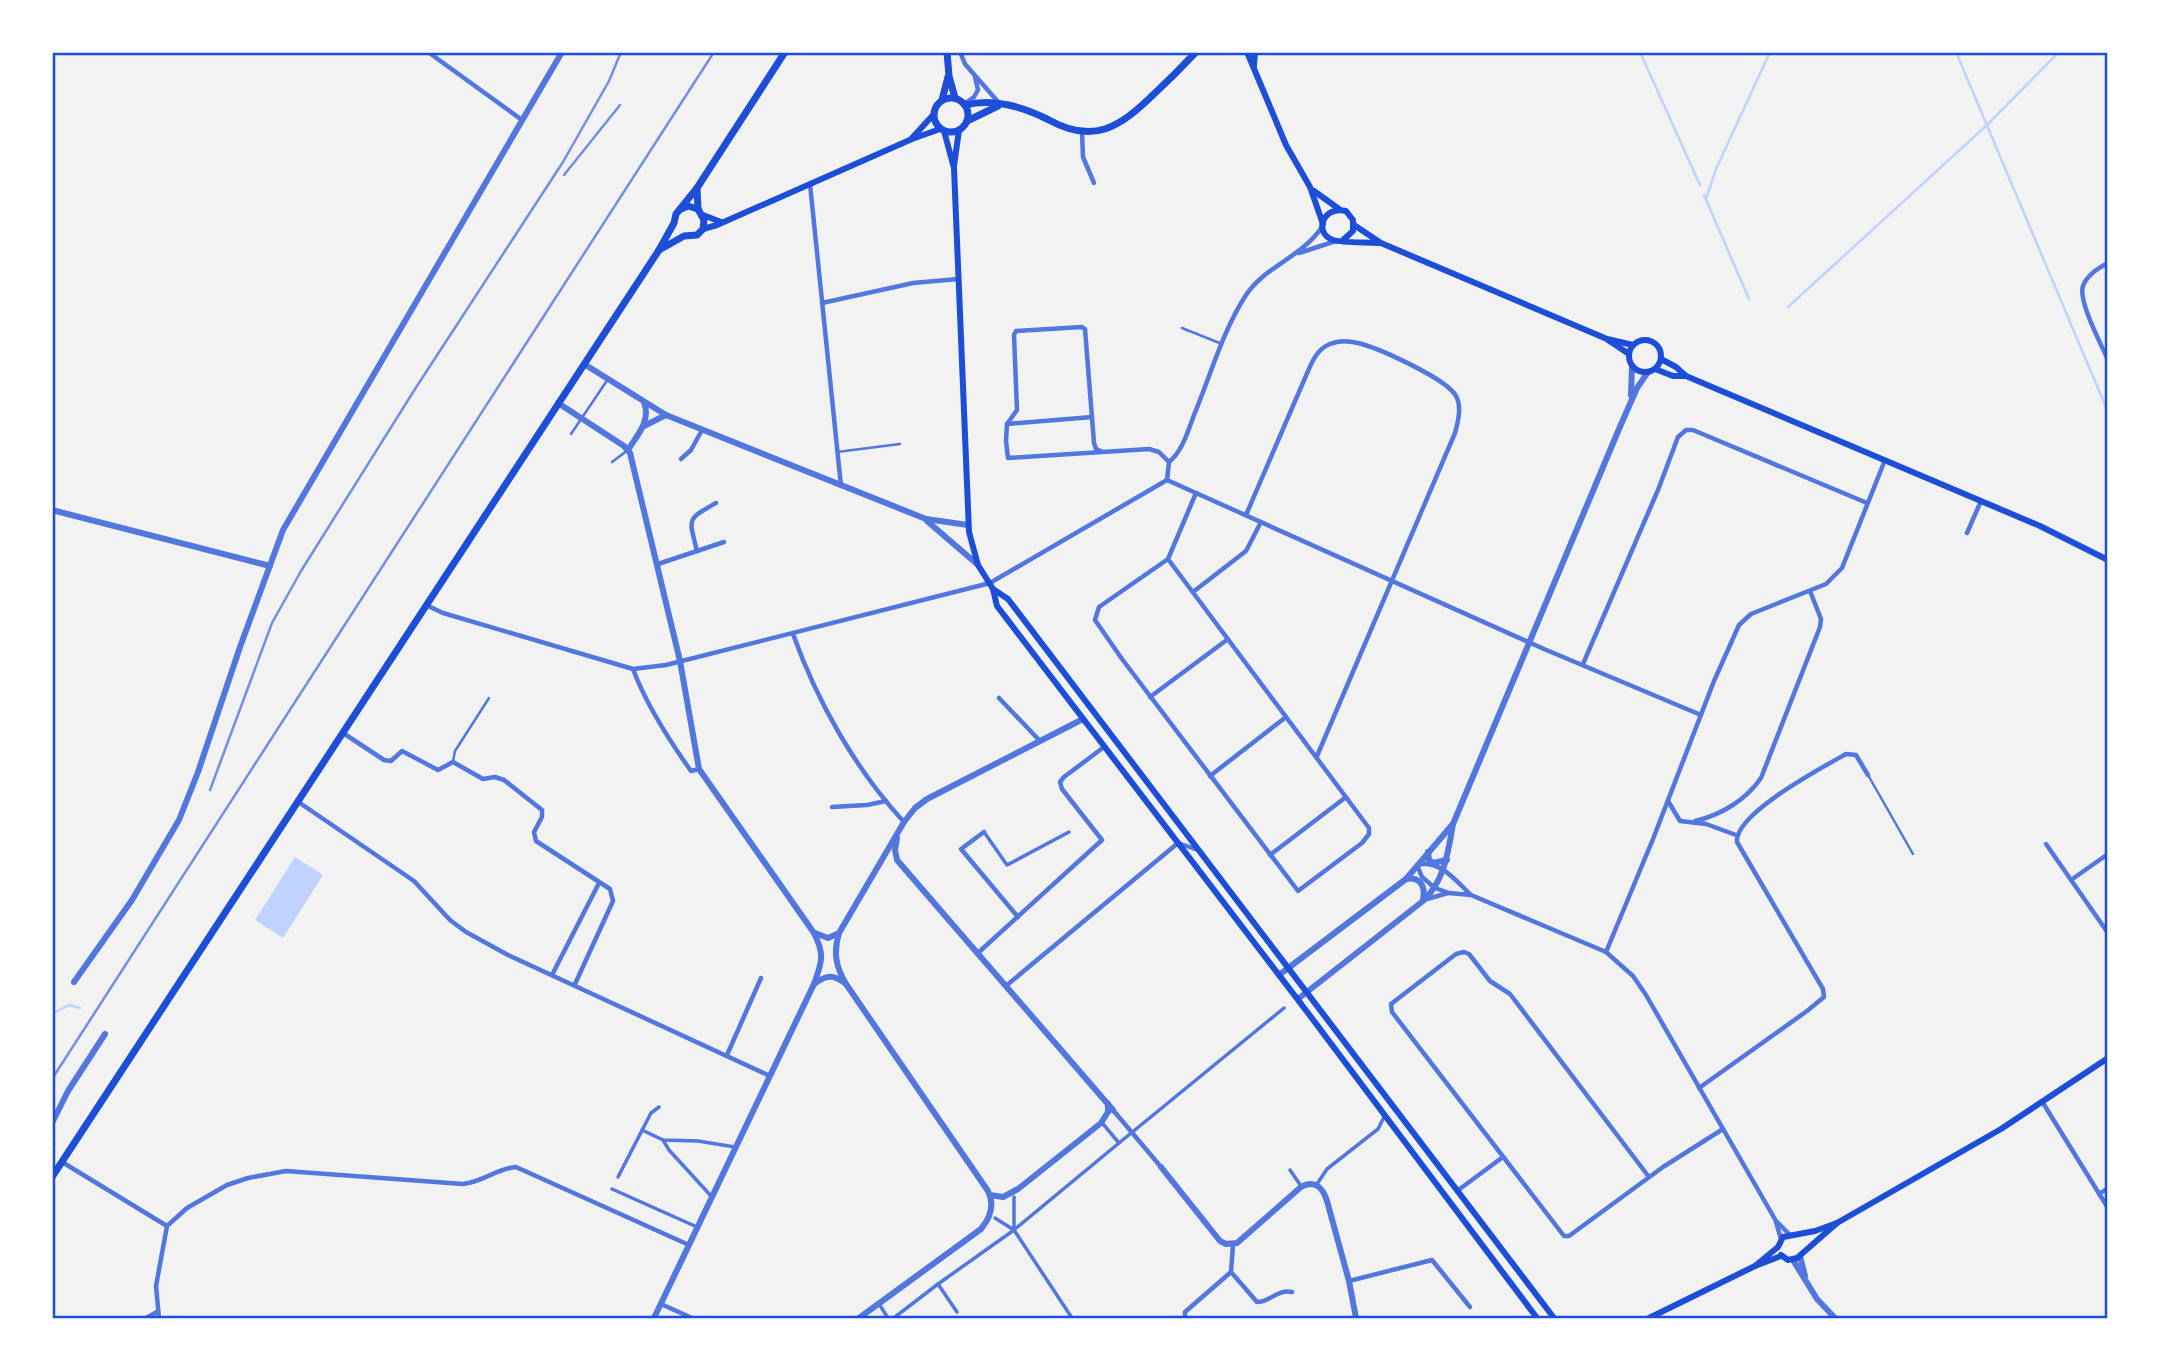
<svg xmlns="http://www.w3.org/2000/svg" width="2160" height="1371" font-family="Helvetica,sans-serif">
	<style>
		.water { fill: #bfd3fe }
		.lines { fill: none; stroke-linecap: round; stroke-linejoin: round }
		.stream { stroke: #bfd3fe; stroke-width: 2.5 }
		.service { stroke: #5277de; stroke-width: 2.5 }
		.pedestrian { stroke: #5277de; stroke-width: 3.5 }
		.minor { stroke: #5277de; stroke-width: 4.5 }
		.tertiary { stroke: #5277de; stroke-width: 6 }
		.secondary { stroke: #1d4ed8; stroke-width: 6 }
		.primary { stroke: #1d4ed8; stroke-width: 7 }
		.rail { stroke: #7290e2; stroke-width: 2.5 }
		.neatline { fill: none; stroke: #1d4ed8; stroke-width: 2.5 }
	</style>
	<rect width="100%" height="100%" fill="#f2f2f2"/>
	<polygon class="water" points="295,857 323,875 283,938 255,920"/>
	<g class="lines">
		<g class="stream">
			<polyline points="1640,52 1700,185"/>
			<polyline points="1956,52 2108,412"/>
			<polyline points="1704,195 1749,299"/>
			<polyline points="1706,199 1716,169 1770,52"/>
			<polyline points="1788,307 1987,125 2059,52"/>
			<polyline points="52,1014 69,1005 80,1008"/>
			<polyline points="52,1143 55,1144"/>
		</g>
		<g class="service">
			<polyline points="1182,328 1222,344"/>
			<polyline points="571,434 608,379"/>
			<polyline points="837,452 900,444"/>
			<polyline points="612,462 628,450"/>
			<polyline points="453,761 455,751 489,698"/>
			<polyline points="1868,775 1913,854"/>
		</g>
		<g class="pedestrian">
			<polyline points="984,832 1007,865 1069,832"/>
			<polyline points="642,1130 663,1140 698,1141 735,1147"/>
			<polyline points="663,1140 669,1150 712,1197"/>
			<polyline points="1119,1143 1284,1008"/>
			<polyline points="1290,1170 1301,1186"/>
			<polyline points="618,1177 651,1113 659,1107"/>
			<polyline points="1317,1184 1327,1169 1378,1129 1385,1115"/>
			<polyline points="612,1189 697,1227"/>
			<polyline points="995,1218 1014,1230 1014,1197"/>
			<polyline points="1014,1230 1119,1143 1103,1124"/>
			<polyline points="938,1284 1014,1230 1072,1318"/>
			<polyline points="881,1307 888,1318"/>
			<polyline points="895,1317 938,1284 957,1312"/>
		</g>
		<g class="minor">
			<polyline points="428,52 522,120"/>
			<polyline points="960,52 965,64 999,103"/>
			<polyline points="964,104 974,97 978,90 975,77"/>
			<polyline points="1082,132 1083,157 1094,183"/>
			<polyline points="810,184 841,486"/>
			<polyline points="1299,253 1336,241"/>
			<path d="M2108,263c-10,5 -21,12 -25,23 -5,15 18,58 25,74"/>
			<polyline points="822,303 913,283 958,279"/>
			<polyline points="1007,424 1092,417"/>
			<polyline points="1103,452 1096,449 1094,443 1085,329 1082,327 1016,331 1014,335 1017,410 1007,424 1006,441 1008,458 1149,449 1159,452 1169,462"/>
			<polyline points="681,459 691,450 702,430"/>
			<polyline points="1167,480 1544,649 1701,715"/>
			<path d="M1167,480l2,-18c13,-10 19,-31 25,-47 16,-38 29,-85 52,-120 19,-29 55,-37 76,-68"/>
			<path d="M1246,515l59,-137c6,-13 10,-28 25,-34 9,-4 22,-3 32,0 20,6 85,35 94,52 6,11 2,26 -1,37l-138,323"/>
			<polyline points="1967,533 1981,501"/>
			<path d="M697,551c-8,-33 -11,-31 19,-48"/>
			<polyline points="1168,559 1369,828 1369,834 1362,843 1298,891 1122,659 1095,620 1099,607 1168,559 1196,493"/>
			<polyline points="658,564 724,542"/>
			<polyline points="1193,592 1246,551 1261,522"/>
			<polyline points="426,605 443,613 633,669 666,665 990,583 1167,480"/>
			<path d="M793,634c24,67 62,135 111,188"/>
			<polyline points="1583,664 1658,490 1678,437 1686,430 1693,430 1867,503"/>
			<path d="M633,669c13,35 36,71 58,102l8,-2"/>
			<polyline points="1150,697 1228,639"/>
			<polyline points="999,698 1040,741"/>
			<polyline points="343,733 384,760 391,761 402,751 438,770 453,762 483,779 495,777 504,780 542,810 542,817 534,832 536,841 610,889 613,901 575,984"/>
			<polyline points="1210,776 1286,717"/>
			<polyline points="297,801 414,881 450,920 466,932 508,955 770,1076"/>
			<polyline points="1668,801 1680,821 1706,824 1736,835"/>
			<polyline points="832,807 867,805 886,801"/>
			<path d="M1695,821c26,-6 51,-21 66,-43l59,-151 1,-8 -11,-28"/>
			<polyline points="984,832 961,849 1018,917"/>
			<polyline points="2046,844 2108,933"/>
			<polyline points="1270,855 1346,797"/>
			<polyline points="2071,880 2108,854"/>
			<path d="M1471,895c-15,-14 -31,-36 -54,-30l5,12 13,11 14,5 22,2 135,57 27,24 13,19 130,226 13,13"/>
			<polyline points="1427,899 1448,893"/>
			<polyline points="979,952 1102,840 1062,789 1060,782 1064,777 1104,747"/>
			<polyline points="1606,952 1653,839 1714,681 1739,625 1751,614 1826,584 1842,568 1885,460"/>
			<polyline points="552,975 599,883"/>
			<polyline points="1007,985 1178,843 1198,850"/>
			<polyline points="727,1055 761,978"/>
			<path d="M1699,1088l108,-77 17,-14 -1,-8 -86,-147c-3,-28 86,-75 109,-88l10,1 12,20"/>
			<polyline points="2043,1103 2108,1208"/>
			<polyline points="1113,1110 1161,1167"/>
			<polyline points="62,1162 167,1226"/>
			<polyline points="1649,1177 1510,994 1490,981 1469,954 1464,952 1456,954 1391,1004 1392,1012 1564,1236 1569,1236 1663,1167 1723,1129"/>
			<polyline points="1457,1191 1503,1157"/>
			<polyline points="2099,1194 2108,1188"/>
			<polyline points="1776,1222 1781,1239"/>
			<path d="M1231,1272l26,30c13,0 20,-13 35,-10"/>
			<polyline points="1349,1281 1432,1260 1470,1307"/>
			<polyline points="661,1304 692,1318"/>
			<polyline points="146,1318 157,1312"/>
			<path d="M159,1318l-3,-32 11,-60 20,-18 40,-23 21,-7 38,-7 177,13c20,-2 35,-16 53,-17l173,78"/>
			<polyline points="1185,1318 1185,1312 1231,1272 1233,1245"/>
		</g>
		<g class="tertiary">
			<polyline points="584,364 666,415 926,519 968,525"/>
			<polyline points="1631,395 1632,366"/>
			<path d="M558,403l66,43 6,7 50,208 19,108 115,164c11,22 8,29 0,51l-160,334"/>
			<polyline points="644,426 666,415"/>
			<path d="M628,450c10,-16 23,-29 16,-48"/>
			<polyline points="52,510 270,566"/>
			<polyline points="927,521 977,564"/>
			<polyline points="897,838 895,850 897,860 1113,1110"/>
			<polyline points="1428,852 1429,860 1433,863 1447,860"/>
			<path d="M1406,879c14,-3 20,8 17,20"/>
			<polyline points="815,933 828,938 837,934"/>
			<polyline points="1279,975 1406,879 1452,825"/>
			<polyline points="74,982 132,900 179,820 198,772 240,647 283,530 562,52"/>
			<path d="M814,984c12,-9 19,-10 31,-1"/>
			<path d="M1298,999l125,-98c22,-21 25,-49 30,-77l166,-395 18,-41 11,-16"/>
			<polyline points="52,1123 68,1091 105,1034"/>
			<path d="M1161,1167l59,74 6,3 11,-1 64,-56c14,-8 22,1 26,14l22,80 7,37"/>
			<polyline points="990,1195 1003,1197 1018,1189 1101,1123 1108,1112 1108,1104"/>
			<polyline points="1800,1256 1805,1276"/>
			<polyline points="1793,1260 1817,1299 1835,1318"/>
			<path d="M859,1318l122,-89c10,-12 14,-24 7,-38l-142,-207c-10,-17 -13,-31 -7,-51l65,-111 11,-14 12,-9 156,-80"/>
		</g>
		<g class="secondary">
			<polyline points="1247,52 1286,145 1310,187 1323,224"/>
			<polyline points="1254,66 1255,52"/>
			<polyline points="944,131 954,168 969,532 978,565 993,589 997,606 1308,1013 1537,1318"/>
			<polyline points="912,138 934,114"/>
			<polyline points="954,166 959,130"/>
			<polyline points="1314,191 1339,209"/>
			<polyline points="703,215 721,222"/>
			<polyline points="1354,225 1381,243 1607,339 1633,345"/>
			<polyline points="703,229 717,225 912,139 940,129"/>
			<path d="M1343,240l10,-9v-11l-7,-9c-23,-6 -33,22 -13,29 9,3 34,2 46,3"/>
			<circle cx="1645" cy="356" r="16"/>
			<polyline points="1608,340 1629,354"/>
			<polyline points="1661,359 1676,367 1686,376 2040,526 2108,560"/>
			<polyline points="1655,369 1673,376 1686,376"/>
			<polyline points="993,589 1008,599 1554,1318"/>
			<polyline points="1781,1255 1788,1260 1797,1258 1837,1223"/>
			<polyline points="1755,1266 1778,1247 1783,1237 1815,1231 1837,1223 2001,1129 2108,1058"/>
			<polyline points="1649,1318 1755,1266 1781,1256"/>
		</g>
		<g class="primary">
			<polyline points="947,52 949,76 955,98"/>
			<circle cx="951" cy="115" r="17"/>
			<polyline points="942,100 948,77"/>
			<path d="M965,105c30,-7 58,2 84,15 45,25 71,7 105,-26 14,-13 28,-27 42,-42"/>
			<polyline points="967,121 998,106"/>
			<polyline points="697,188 698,209"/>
			<polyline points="659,250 684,236 697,235 703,229 704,220 698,209 688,206 681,209"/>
			<polyline points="52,1177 659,250 674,223 676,214 697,188 785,52"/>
		</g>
		<g class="rail">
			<polyline points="564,175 620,105"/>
			<polyline points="210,790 272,623 301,571 415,389 563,162 609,81 621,52"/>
			<polyline points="52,1079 714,52"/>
		</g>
	</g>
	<rect width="2160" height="1371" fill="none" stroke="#ffffff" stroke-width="108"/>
	<rect x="54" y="54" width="2052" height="1263" class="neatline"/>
</svg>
